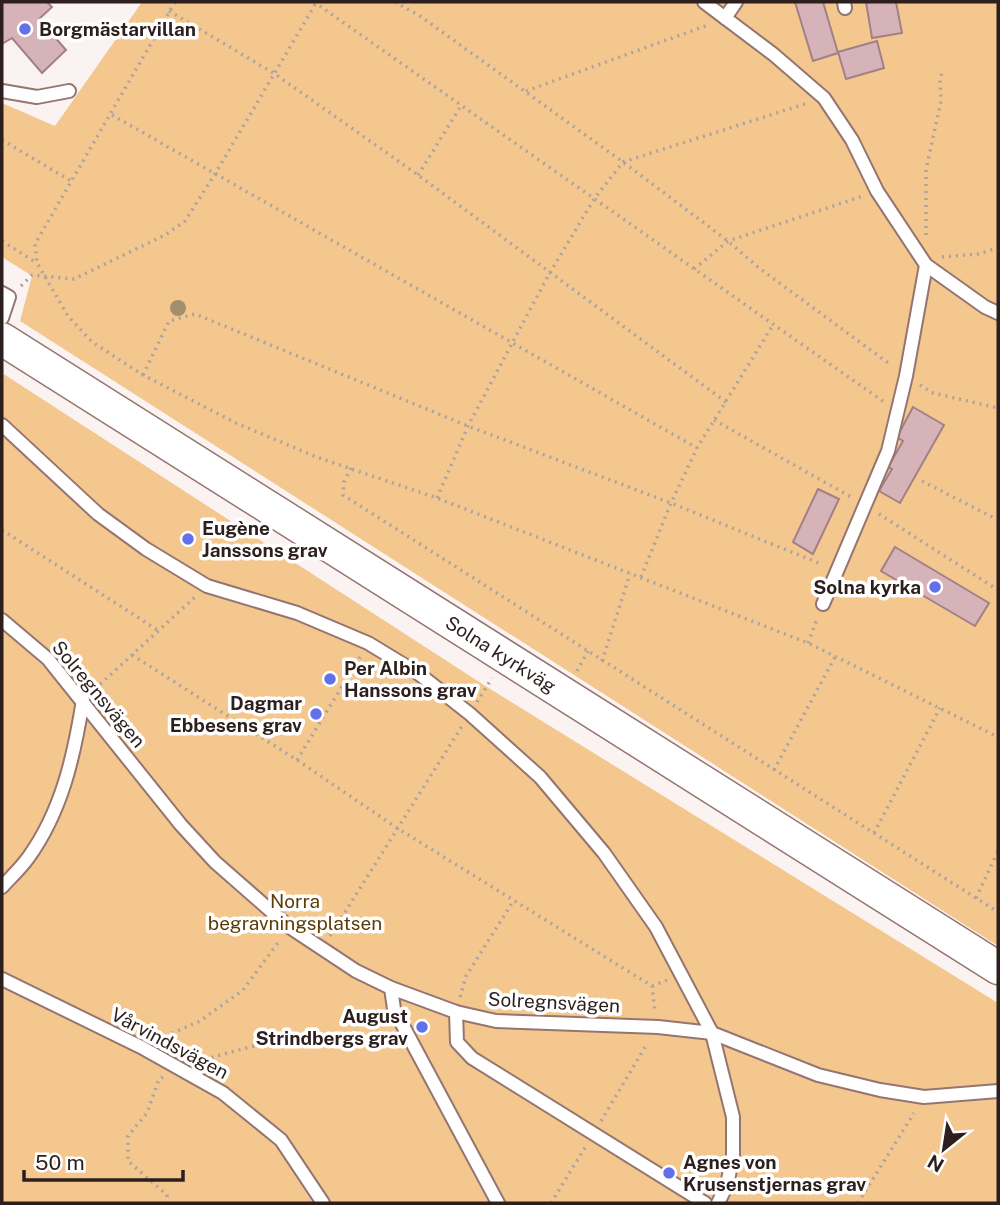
<svg xmlns="http://www.w3.org/2000/svg" width="1000" height="1205" font-family="'Public Sans',sans-serif">
	<style>
		.green { fill: #f3c78d }
		.building { fill: #d6b3b9; stroke: #a18086; stroke-width: 2 }
		.lines { fill: none; stroke-linecap: round; stroke-linejoin: round }
		.service-casing { stroke: #957570; stroke-width: 16 }
		.tertiary-casing { stroke: #957570; stroke-width: 35 }
		.path { stroke: #aca3a1; stroke-width: 3.5; stroke-dasharray: 2 5; stroke-linecap: butt }
		.service { stroke: #fff; stroke-width: 12 }
		.tertiary { stroke: #fff; stroke-width: 32 }
		.tree { fill: #a38e70 }
		.poi-dot { fill: #6271e9; stroke: #fff; stroke-width: 2.5 }
		.labels { text-anchor: middle; dominant-baseline: central; stroke-width: 7; stroke-linejoin: round; paint-order: stroke }
		.poi-label { font-size: 19px; font-weight: bold; fill: #2c1f1d; stroke: #fff; text-anchor: start }
		.street-label { font-size: 19px; fill: #2c1f1d; stroke: #fff }
		.park-label { font-size: 19px; fill: #5c3c06; stroke: #fff }
	</style>
	<rect width="100%" height="100%" fill="#faf3f2"/>
	<g class="green">
		<polygon points="142,2 998,2 998,946 20,321 32,276 2,257 2,103 55,126"/>
		<polygon points="2,373 487,687 998,1003 998,1203 2,1203"/>
	</g>
	<g class="building">
		<polygon points="2,2 47,2 52,7 39,19 66,50 42,73 12,38 2,44"/>
		<polygon points="795,2 823,2 838,53 813,61"/>
		<polygon points="866,2 896,2 902,33 872,38"/>
		<polygon points="877,41 884,68 846,79 838,52"/>
		<polygon points="913,407 944,425 900,503 879,491 892,469 888,467 903,441 897,437"/>
		<polygon points="818,489 839,499 813,554 793,542"/>
		<polygon points="895,547 989,603 975,626 881,571"/>
	</g>
	<g class="lines">
		<defs>
			<g id="service">
				<polyline points="704,2 773,54 824,98 852,140 877,191 926,265 985,307 998,313"/>
				<polyline points="844,2 845,8"/>
				<polyline points="725,18 736,2"/>
				<polyline points="2,91 37,97 69,91"/>
				<polyline points="2,293 9,297 2,318"/>
				<polyline points="2,425 98,514 146,549 207,586 297,613 368,643 419,674 470,714 540,777 604,853 656,927 712,1033 733,1117 733,1155 727,1185 718,1203"/>
				<polyline points="823,604 888,451 906,376 926,265"/>
				<polyline points="2,620 48,659 181,825 215,862 288,926 356,971 391,988 456,1012 496,1021 658,1027 712,1033 818,1075 880,1090 924,1097 998,1091"/>
				<path d="M2,887c8,-9 18,-18 26,-29 34,-47 46,-102 55,-158"/>
				<polyline points="2,979 141,1047 223,1093 281,1140 323,1203"/>
				<polyline points="391,988 394,1009 498,1203"/>
				<polyline points="456,1012 457,1042 472,1058 705,1203"/>
			</g>
			<g id="tertiary">
				<path id="s1" d="M2,339l996,629"/>
			</g>
		</defs>
		<use href="#service" class="service-casing"/>
		<use href="#tertiary" class="tertiary-casing"/>
		<g class="path">
			<polyline points="175,2 35,244 37,263 68,316 92,342 143,375 236,423 319,458 437,498 808,643 998,737"/>
			<polyline points="314,2 884,402"/>
			<polyline points="395,2 420,16 623,162 728,241 759,268 891,365"/>
			<polyline points="169,11 275,74 418,175 726,402"/>
			<polyline points="526,91 708,25"/>
			<polyline points="112,115 697,448"/>
			<polyline points="2,140 71,181"/>
			<polyline points="418,175 461,106"/>
			<polyline points="926,235 926,170 941,101 940,79 943,70"/>
			<polyline points="2,241 37,263"/>
			<polyline points="942,257 978,254 998,248"/>
			<polyline points="694,269 728,241 863,196"/>
			<polyline points="21,286 32,275 74,279 165,235 185,221 215,174 316,3"/>
			<polyline points="143,375 169,321 195,314 468,426 671,503 821,564"/>
			<polyline points="920,385 933,393 998,408"/>
			<polyline points="714,420 851,497"/>
			<polyline points="351,468 344,482 343,495 998,912"/>
			<polyline points="922,481 998,520"/>
			<polyline points="437,498 468,426 548,276 594,199 623,162 805,104"/>
			<polyline points="879,514 998,590"/>
			<polyline points="2,530 159,631"/>
			<polyline points="641,577 671,503 697,448 773,325"/>
			<polyline points="808,643 817,619"/>
			<polyline points="132,655 297,760 397,828 652,986 655,1011"/>
			<polyline points="602,661 630,574"/>
			<polyline points="577,671 588,651"/>
			<polyline points="95,689 195,597"/>
			<polyline points="477,702 492,678"/>
			<polyline points="297,760 360,657"/>
			<polyline points="774,770 836,655"/>
			<polyline points="874,833 940,708"/>
			<polyline points="976,898 998,851"/>
			<polyline points="330,936 462,726"/>
			<polyline points="652,986 667,980"/>
			<polyline points="460,997 466,976 514,900"/>
			<polyline points="159,1039 200,1021 243,990 280,940"/>
			<polyline points="198,1061 254,1046"/>
			<polyline points="163,1077 159,1079 147,1113 128,1136 128,1161 167,1195 166,1203"/>
			<polyline points="601,1121 647,1044"/>
			<polyline points="551,1203 586,1146"/>
			<polyline points="858,1203 914,1113"/>
		</g>
		<use href="#service" class="service"/>
		<use href="#tertiary" class="tertiary"/>
	</g>
	<circle class="tree" cx="178" cy="308" r="8"/>
	<g class="poi-dot">
		<circle cx="25" cy="29" r="7"/>
		<circle cx="188" cy="539" r="7"/>
		<circle cx="935" cy="587" r="7"/>
		<circle cx="330" cy="679" r="7"/>
		<circle cx="316" cy="714" r="7"/>
		<circle cx="422" cy="1027" r="7"/>
		<circle cx="669" cy="1173" r="7"/>
	</g>
	<g class="labels">
		<g class="poi-label">
			<text x="39" y="29">Borgmästarvillan</text>
			<text x="202" y="528">Eugène<tspan x="202" dy="22">Janssons grav</tspan></text>
			<text x="921" y="587" text-anchor="end">Solna kyrka</text>
			<text x="344" y="668">Per Albin<tspan x="344" dy="22">Hanssons grav</tspan></text>
			<text x="302" y="703" text-anchor="end">Dagmar<tspan x="302" dy="22">Ebbesens grav</tspan></text>
			<text x="408" y="1016" text-anchor="end">August<tspan x="408" dy="22">Strindbergs grav</tspan></text>
			<text x="683" y="1162">Agnes von<tspan x="683" dy="22">Krusenstjernas grav</tspan></text>
		</g>
		<g class="street-label">
			<text stroke="none"><textPath href="#s1" startOffset="590">Solna kyrkväg</textPath></text>
			<text transform="translate(99 694) rotate(50)">Solregnsvägen</text>
			<text transform="translate(554 1002) rotate(3)">Solregnsvägen</text>
			<text transform="translate(170 1043) rotate(28)">Vårvindsvägen</text>
		</g>
		<g class="park-label">
			<text x="295" y="901">Norra<tspan x="295" dy="22">begravningsplatsen</tspan></text>
		</g>
	</g>
	<rect width="1000" height="1205" fill="none" stroke="#2c1f1d" stroke-width="7"/>
	<g transform="translate(944 1149) rotate(210)" stroke="#ffffff" stroke-width="5" paint-order="stroke">
	<path d="M0-5L12 26L0 18L-12 26Z" fill="#2c1f1d"/>
	<text y="-10" font-size="19" font-weight="bold" text-anchor="middle" fill="#2c1f1d">N</text>
	</g>
	<path d="M24 1170v10h159v-10" fill="none" stroke="#2c1f1d" stroke-width="3.5"/>
	<text x="35" y="1170" font-size="21" fill="#2c1f1d" stroke="#ffffff" stroke-width="5" paint-order="stroke">50 m</text>
</svg>
